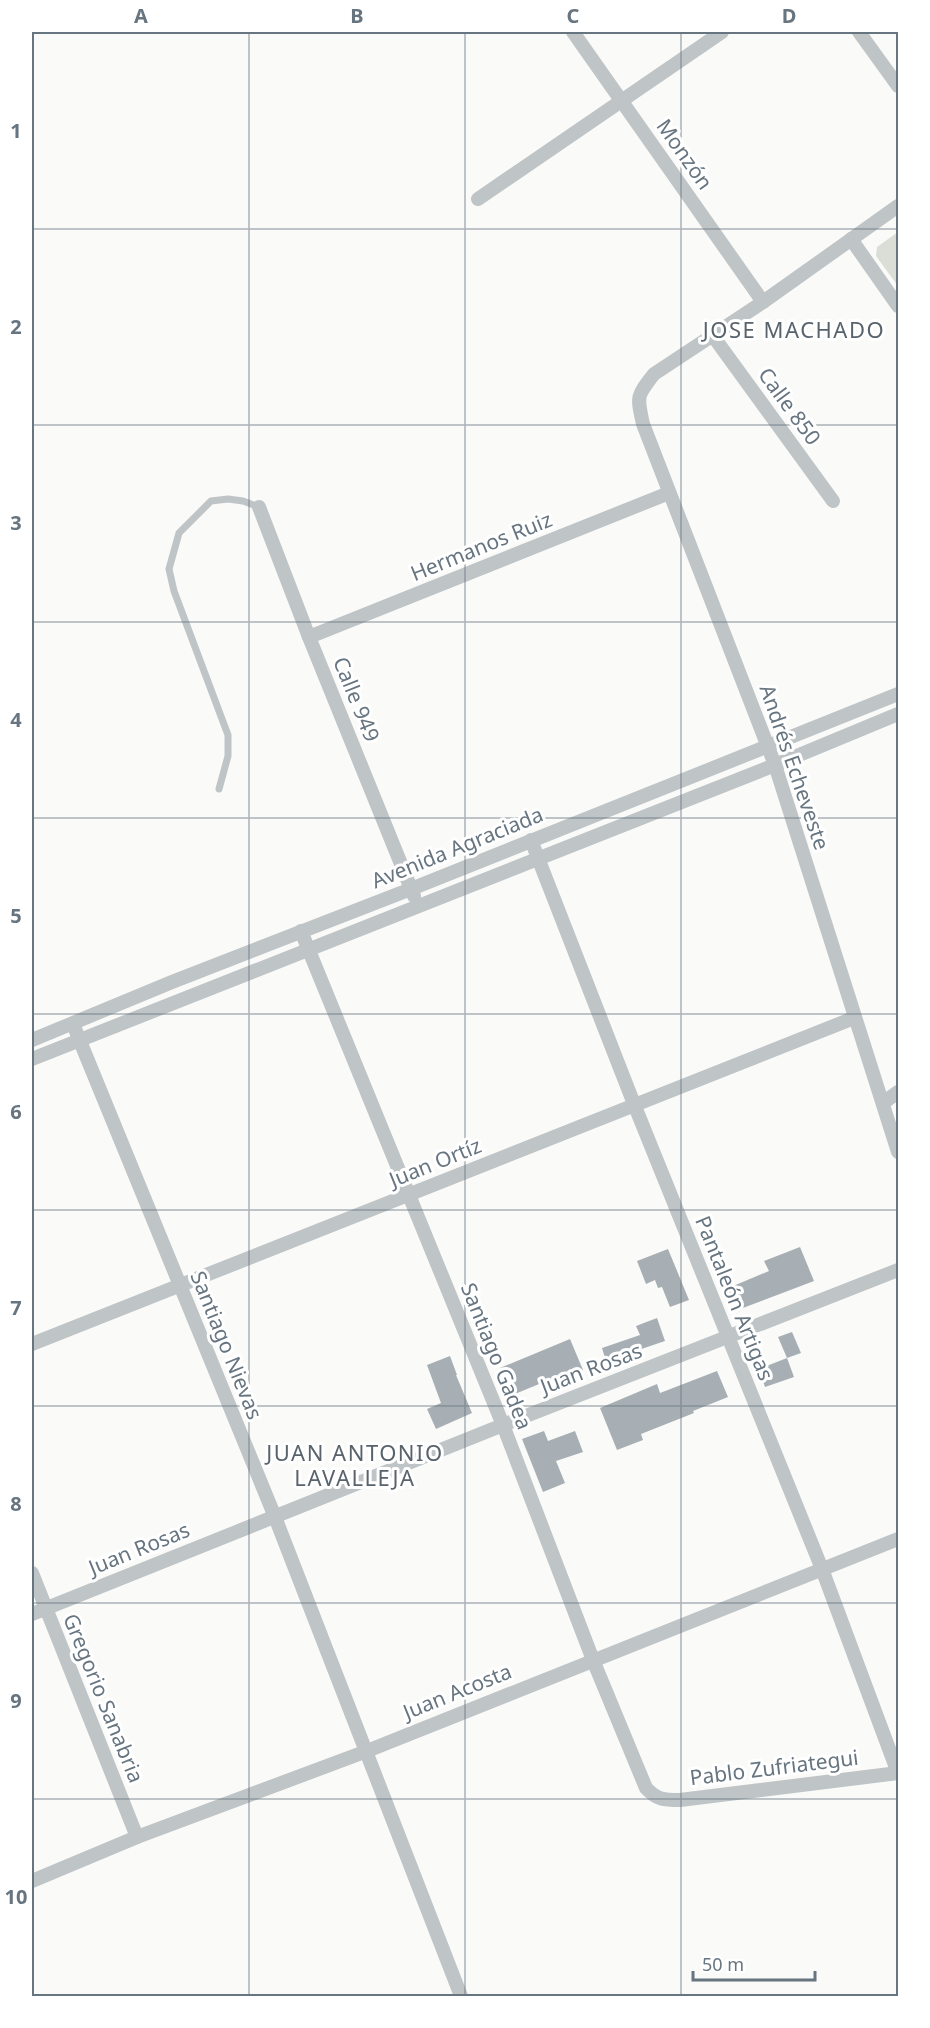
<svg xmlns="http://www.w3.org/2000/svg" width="930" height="2028" font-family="'Noto Sans',sans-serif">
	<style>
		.green { fill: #daded7 }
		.building { fill: #a7afb4 }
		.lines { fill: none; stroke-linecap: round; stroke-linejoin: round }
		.service { stroke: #bfc4c7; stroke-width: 7 }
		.minor { stroke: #bfc4c7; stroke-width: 14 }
		.grid { fill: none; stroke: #677580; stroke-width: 1.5; stroke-opacity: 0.55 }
		.labels { text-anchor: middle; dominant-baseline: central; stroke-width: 6; stroke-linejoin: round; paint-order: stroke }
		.street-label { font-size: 21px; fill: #677580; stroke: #fff }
		.neighbourhood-label { font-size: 22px; letter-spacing: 1.5px; fill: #59636c; stroke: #fff }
		.neatline { fill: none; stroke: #677580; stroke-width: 2 }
		.grid-label { font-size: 20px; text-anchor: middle; font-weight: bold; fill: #677580 }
	</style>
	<rect width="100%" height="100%" fill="#fafaf8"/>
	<polygon class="green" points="898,232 898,286 876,256 877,247"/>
	<g class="building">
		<polygon points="800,1247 814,1281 735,1311 726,1289 769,1271 764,1261"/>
		<polygon points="668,1249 689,1300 670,1307 662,1287 658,1288 655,1280 646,1284 637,1261"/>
		<polygon points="657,1318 665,1341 606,1361 602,1348 640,1335 636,1326"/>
		<polygon points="792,1332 801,1353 787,1358 778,1337"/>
		<polygon points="570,1339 583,1370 545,1385 544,1382 510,1396 500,1368"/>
		<polygon points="450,1356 457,1375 456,1375 472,1413 436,1429 427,1409 441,1403 427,1365"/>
		<polygon points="787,1358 794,1377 765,1387 759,1369"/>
		<polygon points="717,1371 728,1397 693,1411 694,1413 641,1434 643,1440 617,1450 600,1408 657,1384 660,1393"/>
		<polygon points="544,1431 548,1441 575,1431 583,1452 556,1461 565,1483 543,1492 522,1439"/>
	</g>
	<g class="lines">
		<polyline class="service" points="219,789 228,756 228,735 174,591 169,569 179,533 211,501 228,499 243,501 259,507"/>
		<g class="minor">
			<polyline points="573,32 763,302"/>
			<polyline points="859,32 898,86"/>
			<polyline points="478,199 722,32"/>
			<path d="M898,206l-135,96 -109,72c-18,23 -17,22 -11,50l132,341 123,387"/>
			<polyline points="851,239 898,306"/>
			<polyline points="713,336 833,501"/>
			<polyline points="259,507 309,637 414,896"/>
			<polyline points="309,637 669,493"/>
			<polyline points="531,840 634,1104 822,1569 898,1773"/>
			<path d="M301,931l202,494 90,235 53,128c11,12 18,12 34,12l218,-27"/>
			<polyline points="73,1024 275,1517 461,1996"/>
			<polyline points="32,1040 172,982 411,889 898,694"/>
			<polyline points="32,1059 775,765 898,714"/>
			<polyline points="883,1103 898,1092"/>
			<polyline points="32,1344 854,1018"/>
			<polyline points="32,1573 137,1837"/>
			<polyline points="32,1614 503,1425 898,1270"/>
			<polyline points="32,1881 137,1837 367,1751 898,1539"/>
		</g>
	</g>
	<path class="grid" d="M249,32v1964M465,32v1964M681,32v1964M32,229h866M32,425h866M32,622h866M32,818h866M32,1014h866M32,1210h866M32,1406h866M32,1603h866M32,1799h866"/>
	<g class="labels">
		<g class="street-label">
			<text transform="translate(685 154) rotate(55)">Monzón</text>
			<text transform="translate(790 406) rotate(54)">Calle 850</text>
			<text transform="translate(481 546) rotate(-22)">Hermanos Ruiz</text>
			<text transform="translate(357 699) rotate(68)">Calle 949</text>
			<text transform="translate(795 767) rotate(71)">Andrés Echeveste</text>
			<text transform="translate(457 847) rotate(-22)">Avenida Agraciada</text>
			<text transform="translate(435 1162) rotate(-22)">Juan Ortíz</text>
			<text transform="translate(735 1298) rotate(68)">Pantaleón Artigas</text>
			<text transform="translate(227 1345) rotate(68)">Santiago Nievas</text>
			<text transform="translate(497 1356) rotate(68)">Santiago Gadea</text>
			<text transform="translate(591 1368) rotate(-21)">Juan Rosas</text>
			<text transform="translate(139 1548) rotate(-22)">Juan Rosas</text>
			<text transform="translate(457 1691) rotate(-22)">Juan Acosta</text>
			<text transform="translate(104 1698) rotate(68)">Gregorio Sanabria</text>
			<text transform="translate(774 1767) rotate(-7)">Pablo Zufriategui</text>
		</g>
		<g class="neighbourhood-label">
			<text x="794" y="329">JOSE MACHADO</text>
			<text x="355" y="1452">JUAN ANTONIO<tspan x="355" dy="25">LAVALLEJA</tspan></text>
		</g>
	</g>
	<rect width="930" height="2028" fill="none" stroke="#ffffff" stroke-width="66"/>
	<path d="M693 1971v9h122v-9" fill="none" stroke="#677580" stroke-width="3"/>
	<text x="702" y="1971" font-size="18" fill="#677580" stroke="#ffffff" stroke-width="4.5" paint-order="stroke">50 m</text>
	<rect x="33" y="33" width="864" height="1962" class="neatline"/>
	<g class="grid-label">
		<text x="141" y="23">A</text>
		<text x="357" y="23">B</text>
		<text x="573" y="23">C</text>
		<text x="789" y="23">D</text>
		<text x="16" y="138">1</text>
		<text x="16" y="334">2</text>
		<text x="16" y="530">3</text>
		<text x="16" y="727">4</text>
		<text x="16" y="923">5</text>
		<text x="16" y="1119">6</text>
		<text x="16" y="1315">7</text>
		<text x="16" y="1511">8</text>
		<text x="16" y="1708">9</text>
		<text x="16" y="1904">10</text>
	</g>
</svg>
